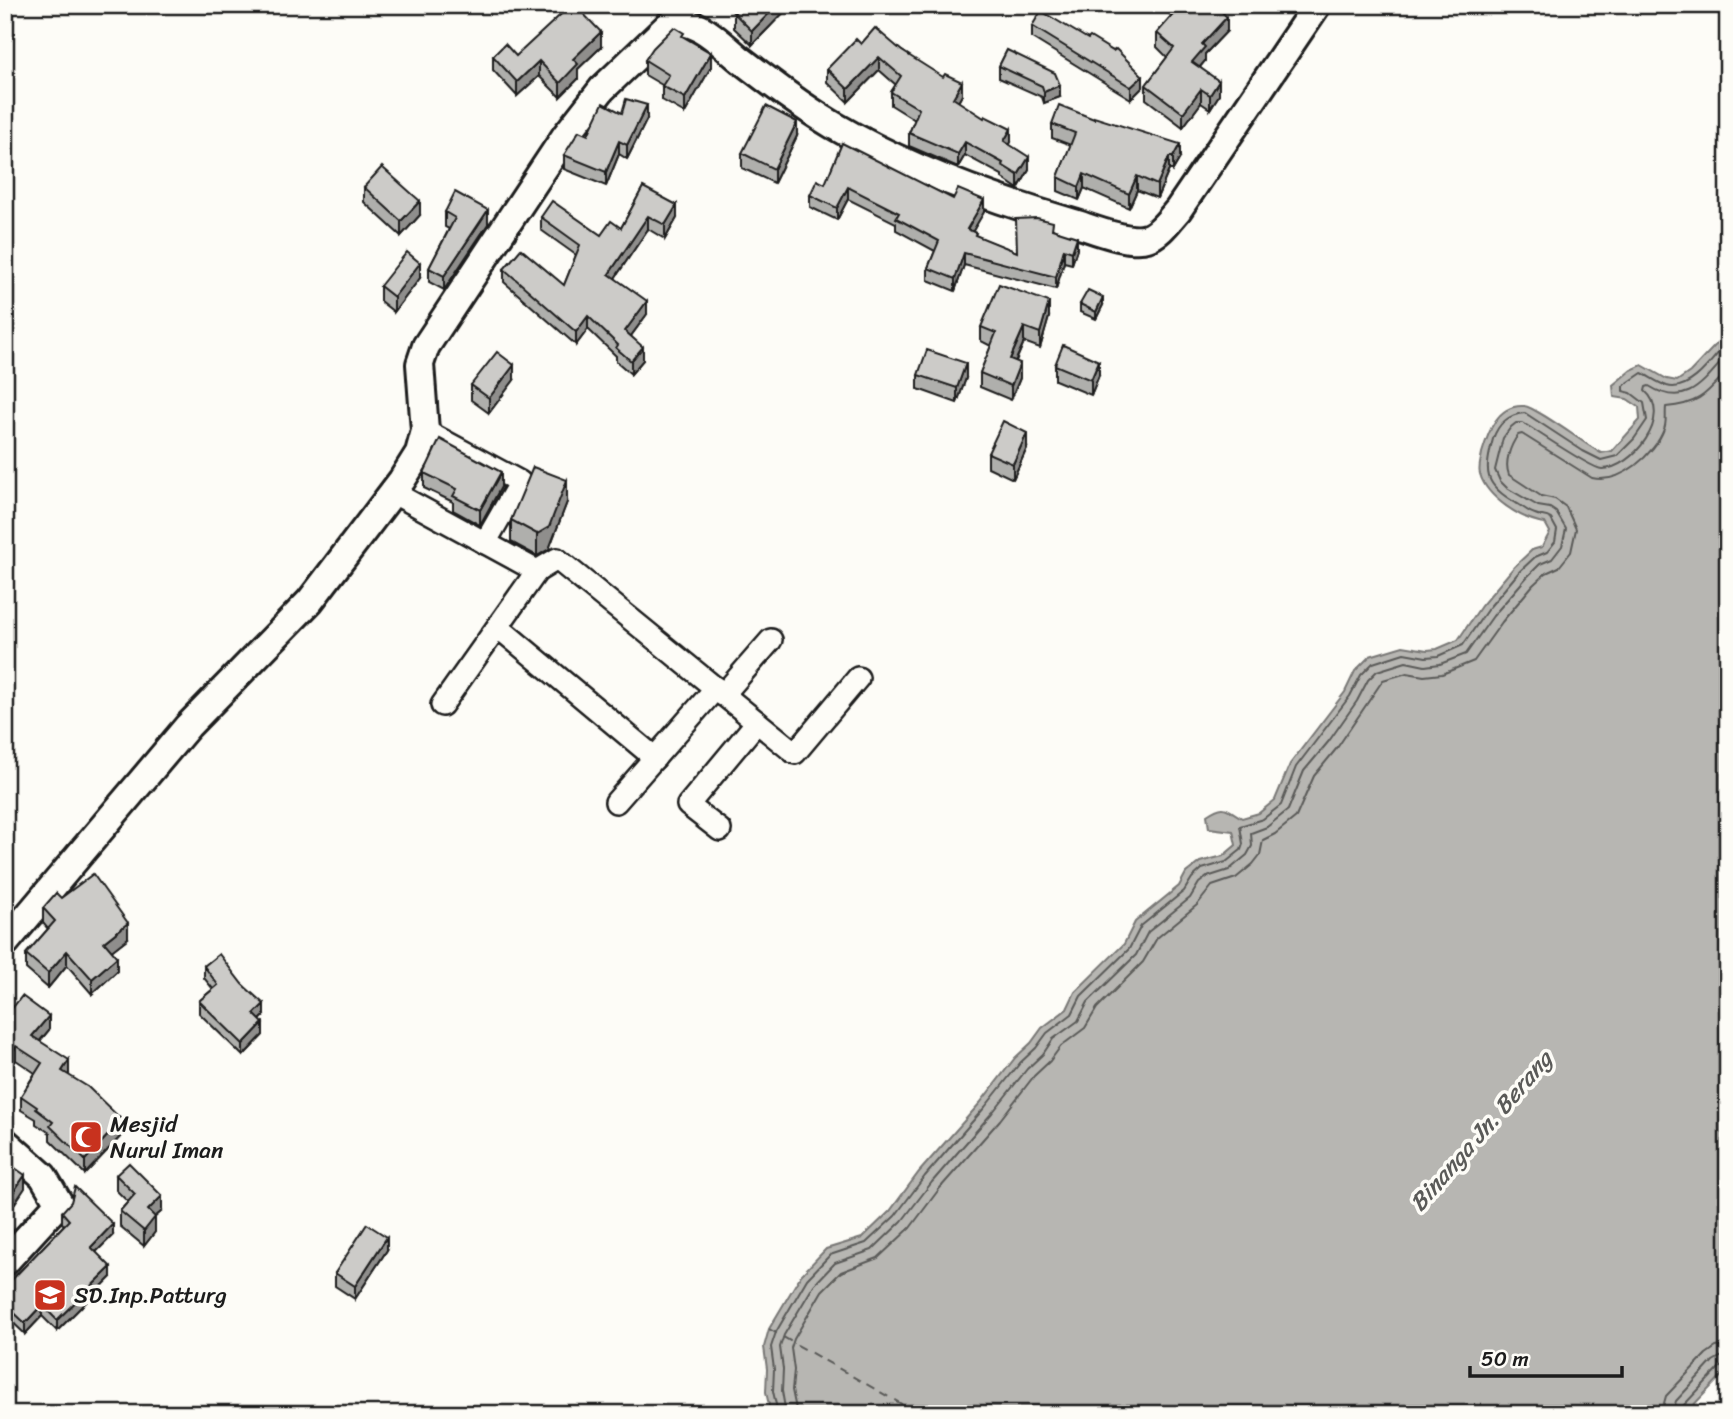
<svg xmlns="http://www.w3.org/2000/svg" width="1733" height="1419" font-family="Sriracha,sans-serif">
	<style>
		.water { fill: #b7b6b2; stroke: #797876; stroke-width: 2 }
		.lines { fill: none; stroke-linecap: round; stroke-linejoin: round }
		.shore { stroke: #5a5a58; stroke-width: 2 }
		.ferry { stroke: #5a5a58; stroke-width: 2; stroke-dasharray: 9 7; stroke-linecap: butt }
		.minor-casing { stroke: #1c1c1c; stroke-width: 26 }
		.tertiary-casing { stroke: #1c1c1c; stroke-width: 32 }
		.minor { stroke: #fdfcf7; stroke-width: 21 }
		.tertiary { stroke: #fdfcf7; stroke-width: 26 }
		.wall { fill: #afafac; stroke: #1c1c1c; stroke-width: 2 }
		.shaded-wall { fill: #8f8e8c; stroke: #1c1c1c; stroke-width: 2 }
		.building { fill: #cccbc8; stroke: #1c1c1c; stroke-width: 2 }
		.labels { text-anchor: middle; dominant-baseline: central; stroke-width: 7; stroke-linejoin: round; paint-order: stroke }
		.poi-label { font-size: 23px; fill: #1c1c1c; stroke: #fdfcf7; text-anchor: start }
		.water-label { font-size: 24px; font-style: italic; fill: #5a5a58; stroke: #fdfcf7 }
	</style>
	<rect width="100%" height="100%" fill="#fdfcf7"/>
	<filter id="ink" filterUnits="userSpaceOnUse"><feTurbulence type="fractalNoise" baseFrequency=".0143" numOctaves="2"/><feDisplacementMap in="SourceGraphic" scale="14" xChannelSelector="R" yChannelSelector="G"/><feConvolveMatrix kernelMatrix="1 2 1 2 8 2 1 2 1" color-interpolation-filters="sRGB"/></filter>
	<g filter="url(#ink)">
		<path class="water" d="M1728,332v1037l-43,45h-914l-5,-22 1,-23 -3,-22 5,-18 32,-54 25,-26 36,-11 28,-27 29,-39 61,-69 35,-45 16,-15 11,-15 25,-19 8,-17 49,-48 11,-22 44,-36 7,-13 14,-11 23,-6 13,-11 -3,-14 -24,-3 -2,-13c18,-12 18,-7 35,3l17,-5 16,-13 15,-36 55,-72 10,-21 15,-15 33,-10 24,4 10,-1 21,-9 23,-34 33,-39 18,-17 10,-3 8,-15 -5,-9c-23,-3 -58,-25 -65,-49 -2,-6 1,-14 2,-21 6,-20 15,-49 42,-47 12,1 62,39 77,47l11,-2 28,-31 -1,-13 -12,-8 -13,-2 -1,-12 18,-15 11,-5 25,14 10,2 13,-9z"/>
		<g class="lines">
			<g class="shore">
				<path d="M778,1414l-5,-23 1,-22 -3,-22 5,-15 31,-53 23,-24 36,-12 29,-27 30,-40 60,-69 35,-44 16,-15 11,-15 25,-19 9,-18 48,-47 12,-23 43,-35 8,-13 10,-9 24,-7 15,-12 2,-6 -3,-18 23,-7 18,-14 15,-38 54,-71 11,-21 12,-12 31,-10 22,4 12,-1 25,-11 24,-35 32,-38 16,-15 12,-5 8,-10 2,-12 -6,-11c-6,-4 -10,-2 -16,-5 -7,-2 -13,-8 -19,-11 -32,-18 -32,-30 -23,-64 5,-15 16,-25 32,-26l58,38 18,9 16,-4 17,-17 13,-19 -3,-17 -13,-10 -8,-2v-5l19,-13c8,4 16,10 25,13 24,7 47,-29 61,-45"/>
				<path d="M786,1414l-4,-23 1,-22 -3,-22 4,-12 30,-50 21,-22 37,-13 30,-29 30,-39 60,-69 35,-44 16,-15 10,-15 25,-18 10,-19 48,-47 12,-23 42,-34 9,-15 8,-6 22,-7 18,-15 5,-9 -1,-13 16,-6 21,-17 16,-39 25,-30 28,-40 11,-21 9,-9 29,-9 19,4 15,-2 26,-10 27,-38 33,-38 14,-14 12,-5 10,-13 4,-17 -10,-17 -6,-4 -12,-2 -31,-18 -7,-7 -5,-11 8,-32 8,-11 5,-4h7c14,8 68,46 79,46 30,0 72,-53 43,-78l1,-4 3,-1c38,24 55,-5 79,-32"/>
				<path d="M797,1414l-5,-24 2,-20 -3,-22 3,-9 28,-48 19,-19 37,-14 32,-30 30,-40 60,-68 34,-44 16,-15 11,-15 24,-18 12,-20 46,-46 14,-24 40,-33 15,-19 24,-8 17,-14 7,-9 3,-15 12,-6 21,-17 18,-41 23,-28 46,-68 24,-7 17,3 18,-2 32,-13 28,-39 31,-37 13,-12 13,-6 12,-15 5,-23 -10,-22 -11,-8 -14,-3 -32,-21c-5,-12 1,-29 9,-40l4,-1 70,44c28,7 63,-24 72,-49 3,-7 1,-15 2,-22 34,-3 40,-13 62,-37"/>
				<polyline points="1661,1414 1666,1396 1706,1354 1716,1347 1728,1345"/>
				<polyline points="1672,1414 1676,1401 1713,1361 1720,1357 1728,1356"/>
				<polyline points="1681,1414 1683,1406 1720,1367 1728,1365"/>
			</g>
			<polyline class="ferry" points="769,1329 919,1414"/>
			<defs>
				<g id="minor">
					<polyline points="672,5 683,21"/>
					<polyline points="425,431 520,482 485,543"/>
					<polyline points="392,492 537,571 557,559 795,753 858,678"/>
					<polyline points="498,627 655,758"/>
					<polyline points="723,695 771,640"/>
					<polyline points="442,705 537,571"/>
					<polyline points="616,802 716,688"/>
					<polyline points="720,830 688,805 757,722"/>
				</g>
				<g id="tertiary">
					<path d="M5,943l183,-217 122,-125 92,-121 17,-27 6,-22 -5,-67 6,-18 140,-211 36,-46 67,-64c25,-12 54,21 72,35 30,23 60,46 92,65 75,44 158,74 241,98 19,6 55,21 73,15 13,-4 22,-18 31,-28l139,-205"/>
					<polyline points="5,1142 43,1176 59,1203 5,1262"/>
				</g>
			</defs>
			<use href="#minor" class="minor-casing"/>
			<use href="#tertiary" class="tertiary-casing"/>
			<use href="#minor" class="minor"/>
			<use href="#tertiary" class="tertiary"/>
		</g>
		<g class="wall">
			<polygon points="724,5 791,5 752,45 734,28 734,13"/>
			<polygon points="1157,5 1215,5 1227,31 1205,54 1205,61 1200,67 1219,95 1210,109 1201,103 1183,127 1146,99 1146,85 1167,57 1157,47 1157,33 1172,16"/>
			<polygon points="1032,26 1088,39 1113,51 1143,87 1131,99 1032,38"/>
			<polygon points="684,37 711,67 685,113 662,100 662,85 645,75 645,60"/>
			<polygon points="861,44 902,51 962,95 958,102 1011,142 1009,145 1029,170 1018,189 1002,178 1002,175 965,155 958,167 909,146 909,133 915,120 891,105 891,92 896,85 879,70 848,102 827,82 827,69"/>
			<polygon points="601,47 578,69 578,79 560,97 539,76 517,96 493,70 493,56 516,56"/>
			<polygon points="1007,50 1060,97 1044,103 1042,97 999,78 999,66"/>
			<polygon points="622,113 647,119 627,159 619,154 606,186 564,169 564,155 588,135"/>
			<polygon points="1052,124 1180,158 1173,170 1169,170 1157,198 1137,190 1129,208 1084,188 1079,200 1058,191 1058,177 1071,145 1052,138"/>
			<polygon points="797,136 774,183 742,168 742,153"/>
			<polygon points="825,184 953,199 984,212 972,231 976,236 1016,252 1053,229 1077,249 1072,264 1064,262 1056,289 964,265 955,291 928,280 928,268 935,251 896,230 896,223 848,199 837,220 810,207 810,195"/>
			<polygon points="364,187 420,215 401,236 364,202"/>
			<polygon points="643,187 677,218 665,239 648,229 615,278 647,314 631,336 643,360 631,374 616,361 616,356 588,329 576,345 504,282 504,269 564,285 576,255 541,230 541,217 601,235 621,228"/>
			<polygon points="445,212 488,224 444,290 429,282 429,268 449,229 445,227"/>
			<polygon points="420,278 394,312 380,301 380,286"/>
			<polygon points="1080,304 1103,305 1096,319 1080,312"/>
			<polygon points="1049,317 1040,348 1024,342 1016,361 1020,378 1011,400 980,387 980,373 991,346 981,341 981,327"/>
			<polygon points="1055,365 1099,375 1091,395 1055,380"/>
			<polygon points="918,375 966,378 957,403 918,389"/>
			<polygon points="514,380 489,413 471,400 471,385"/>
			<polygon points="1027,448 1013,479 988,467 988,453"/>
			<polygon points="424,473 501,487 480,525 453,510 453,502 424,488"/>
			<polygon points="567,502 549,549 537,556 511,542 511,520"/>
			<polygon points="61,898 128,938 111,951 117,971 92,994 67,965 48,988 26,969 26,954 48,929 43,923 43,908"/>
			<polygon points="204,966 264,1016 260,1020 263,1035 243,1056 199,1013 199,1001 213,989 204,978"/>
			<polygon points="5,1016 49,1030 40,1041 69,1074 68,1075 122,1135 85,1174 50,1140 50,1133 36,1124 36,1119 21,1110 21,1096 35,1073 16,1060 5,1075"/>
			<polygon points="116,1175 162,1211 155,1217 155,1232 144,1246 120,1226 120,1211 128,1202 116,1190"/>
			<polygon points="62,1212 113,1235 96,1252 111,1277 57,1331 42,1316 25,1334 5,1315 5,1287 64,1225 62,1223"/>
			<polygon points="387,1250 355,1299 335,1286 335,1273"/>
		</g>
		<g class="shaded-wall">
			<polygon points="777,5 791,5 752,45 752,31"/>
			<polygon points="1227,17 1227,31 1205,54 1205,61 1192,76 1192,62 1202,44"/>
			<polygon points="601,32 601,47 578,69 578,79 560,97 560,83 573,59"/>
			<polygon points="711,53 711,67 685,113 685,98"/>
			<polygon points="879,57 879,70 848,102 848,89"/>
			<polygon points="539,61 539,76 517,96 517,82"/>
			<polygon points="1143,76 1143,87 1131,99 1131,87"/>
			<polygon points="1219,81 1219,95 1210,109 1210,95"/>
			<polygon points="962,82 962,95 953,111 953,98"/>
			<polygon points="1060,85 1060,97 1044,103 1044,92"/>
			<polygon points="1201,89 1201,103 1183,127 1183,113"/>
			<polygon points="647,105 647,119 627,159 627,145"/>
			<polygon points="797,122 797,136 774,183 774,169"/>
			<polygon points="1011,129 1011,142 1004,155 1004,141"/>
			<polygon points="619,141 619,154 606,186 606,172"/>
			<polygon points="965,142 965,155 958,167 958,154"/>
			<polygon points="1180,144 1180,158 1173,170 1173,157"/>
			<polygon points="1029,157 1029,170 1018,189 1018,175"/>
			<polygon points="1169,157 1169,170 1157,198 1157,185"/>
			<polygon points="1084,174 1084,188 1079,200 1079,187"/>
			<polygon points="1137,176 1137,190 1129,208 1129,194"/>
			<polygon points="848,187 848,199 837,220 837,208"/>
			<polygon points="984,200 984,212 967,241 967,229"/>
			<polygon points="420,201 420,215 401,236 401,221"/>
			<polygon points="677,205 677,218 665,239 665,225"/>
			<polygon points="488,210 488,224 444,290 444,276"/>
			<polygon points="648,216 648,229 609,287 609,274"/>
			<polygon points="1077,237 1077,249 1072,264 1072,252"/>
			<polygon points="1064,249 1064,262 1056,289 1056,277"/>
			<polygon points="964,253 964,265 955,291 955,279"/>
			<polygon points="420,263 420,278 394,312 394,297"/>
			<polygon points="1103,297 1103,305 1096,319 1096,312"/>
			<polygon points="647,301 647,314 625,344 625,331"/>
			<polygon points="1049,302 1049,317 1040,348 1040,333"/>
			<polygon points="588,316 588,329 576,345 576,332"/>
			<polygon points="1024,327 1024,342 1010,373 1010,359"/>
			<polygon points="643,347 643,360 631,374 631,361"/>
			<polygon points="1099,361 1099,375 1091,395 1091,380"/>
			<polygon points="966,363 966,378 957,403 957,388"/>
			<polygon points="1020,363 1020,378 1011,400 1011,386"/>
			<polygon points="514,365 514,380 489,413 489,398"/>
			<polygon points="1027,433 1027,448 1013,479 1013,464"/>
			<polygon points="501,472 501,487 480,525 480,510"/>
			<polygon points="567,480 567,502 549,549 537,556 537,534"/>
			<polygon points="128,923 128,938 104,957 104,942"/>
			<polygon points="67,951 67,965 48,988 48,973"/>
			<polygon points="117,957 117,971 92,994 92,979"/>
			<polygon points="264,1004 264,1016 254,1026 254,1014"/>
			<polygon points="49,1016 49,1030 32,1050 32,1036"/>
			<polygon points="263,1023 263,1035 243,1056 243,1044"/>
			<polygon points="16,1046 16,1060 5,1075 5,1061"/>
			<polygon points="69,1060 69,1074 62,1085 62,1071"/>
			<polygon points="122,1120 122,1135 85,1174 85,1160"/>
			<polygon points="25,1175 25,1188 5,1218 5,1204"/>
			<polygon points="162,1196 162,1211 155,1217 155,1232 144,1246 144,1231 148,1210"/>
			<polygon points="113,1224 113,1235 91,1257 91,1247"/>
			<polygon points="387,1237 387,1250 355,1299 355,1286"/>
			<polygon points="111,1267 111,1277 57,1331 57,1320"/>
			<polygon points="42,1305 42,1316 25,1334 25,1323"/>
		</g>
		<g class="building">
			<polygon points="571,5 575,5 601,32 573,59 578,64 560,83 539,61 517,82 493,56 505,44 516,56"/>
			<polygon points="741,5 777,5 752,31 734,13"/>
			<polygon points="1177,5 1215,5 1227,17 1202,44 1205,47 1192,62 1219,81 1210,95 1201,89 1183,113 1146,85 1174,48 1157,33 1180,7"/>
			<polygon points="1041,11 1088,39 1090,37 1113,51 1116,49 1143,76 1131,87 1032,26"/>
			<polygon points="674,27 684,33 682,36 711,53 685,98 662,86 669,75 645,60 653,48"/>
			<polygon points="875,28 902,51 943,77 945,74 962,82 953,98 984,118 985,116 1011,129 1004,141 1029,157 1018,175 1002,165 1003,163 965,142 958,154 909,133 919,109 891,92 901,76 879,57 848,89 827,69 856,39 861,44"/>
			<polygon points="1007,50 1055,73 1060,85 1044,92 1042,86 999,66"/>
			<polygon points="626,99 647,105 627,145 619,141 606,172 564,155 579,131 588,135 603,103 622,113"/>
			<polygon points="1059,105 1094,119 1094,117 1180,144 1173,157 1169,157 1157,185 1137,176 1129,194 1084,174 1079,187 1058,177 1075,133 1052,124"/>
			<polygon points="766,106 797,122 774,169 742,153"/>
			<polygon points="842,143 953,199 958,189 984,200 967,229 976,233 975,235 1017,252 1016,219 1037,218 1053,222 1052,229 1077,237 1072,252 1064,249 1056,277 964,253 955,279 928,268 939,241 896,218 899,213 848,187 837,208 810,195 817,180 825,184"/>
			<polygon points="382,167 420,201 401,221 364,187"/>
			<polygon points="643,187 677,205 665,225 648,216 609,274 647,301 625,331 643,347 631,361 616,348 618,345 588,316 576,332 504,269 521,249 564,285 580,245 541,217 552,201 601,235 611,221 621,228"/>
			<polygon points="455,192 488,210 444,276 429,268 455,218 445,212"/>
			<polygon points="407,252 420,263 394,297 380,286"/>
			<polygon points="999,284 1049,302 1040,333 1024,327 1010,359 1020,363 1011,386 980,373 996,333 981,327"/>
			<polygon points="1088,290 1103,297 1096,312 1080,304"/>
			<polygon points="1063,345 1099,361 1091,380 1055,365"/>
			<polygon points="927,350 966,363 957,388 918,375"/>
			<polygon points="497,352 514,365 489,398 471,385"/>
			<polygon points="1003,421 1027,433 1013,464 988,453"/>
			<polygon points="440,439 501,472 480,510 453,496 457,489 424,473"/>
			<polygon points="533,467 567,480 549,527 537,534 511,520"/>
			<polygon points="93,874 128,923 104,942 117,957 92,979 67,951 48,973 26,954 55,921 43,908 56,893 61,898"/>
			<polygon points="219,954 242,984 264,1004 254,1014 263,1023 243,1044 199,1001 218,985 204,966"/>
			<polygon points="22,996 49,1016 32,1036 69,1060 62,1071 88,1087 122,1120 85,1160 50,1126 53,1122 36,1109 37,1107 21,1096 42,1063 16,1046 5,1061 5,1016 6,1016"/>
			<polygon points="5,1161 25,1175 5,1204"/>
			<polygon points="129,1163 162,1196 148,1210 155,1217 144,1231 120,1211 135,1194 116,1175"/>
			<polygon points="75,1187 113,1224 91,1247 111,1267 57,1320 42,1305 25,1323 5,1304 5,1287 69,1220 62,1212 71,1202"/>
			<polygon points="367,1224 387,1237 355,1286 335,1273"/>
		</g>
	</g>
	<defs>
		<symbol id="mosque-square" viewBox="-11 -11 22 22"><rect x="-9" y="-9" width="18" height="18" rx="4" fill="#c8321e" stroke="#fdfcf7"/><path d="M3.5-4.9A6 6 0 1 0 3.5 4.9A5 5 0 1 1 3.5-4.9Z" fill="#fff"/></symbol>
		<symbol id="school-square" viewBox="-11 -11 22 22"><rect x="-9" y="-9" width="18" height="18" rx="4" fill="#c8321e" stroke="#fdfcf7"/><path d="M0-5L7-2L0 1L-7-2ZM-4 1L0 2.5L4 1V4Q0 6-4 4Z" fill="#fff"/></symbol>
	</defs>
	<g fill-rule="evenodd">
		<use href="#mosque-square" x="67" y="1118" width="38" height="38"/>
		<use href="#school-square" x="31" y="1276" width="38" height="38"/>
	</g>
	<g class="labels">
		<g class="poi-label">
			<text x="110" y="1124">Mesjid<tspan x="110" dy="26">Nurul Iman</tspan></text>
			<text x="74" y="1295">SD.Inp.Patturg</text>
		</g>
		<g class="water-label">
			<text transform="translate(1481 1131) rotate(-49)">Binanga Jn. Berang</text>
		</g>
	</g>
	<rect width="1733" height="1419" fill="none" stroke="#fdfcf7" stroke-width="28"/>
	<rect x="14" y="14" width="1705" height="1391" fill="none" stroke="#1c1c1c" stroke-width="2.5" filter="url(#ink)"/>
	<path d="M1470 1366v10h152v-10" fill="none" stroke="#1c1c1c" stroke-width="3.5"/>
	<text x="1481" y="1366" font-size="21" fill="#1c1c1c" stroke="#fdfcf7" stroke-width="5" paint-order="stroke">50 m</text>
</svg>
